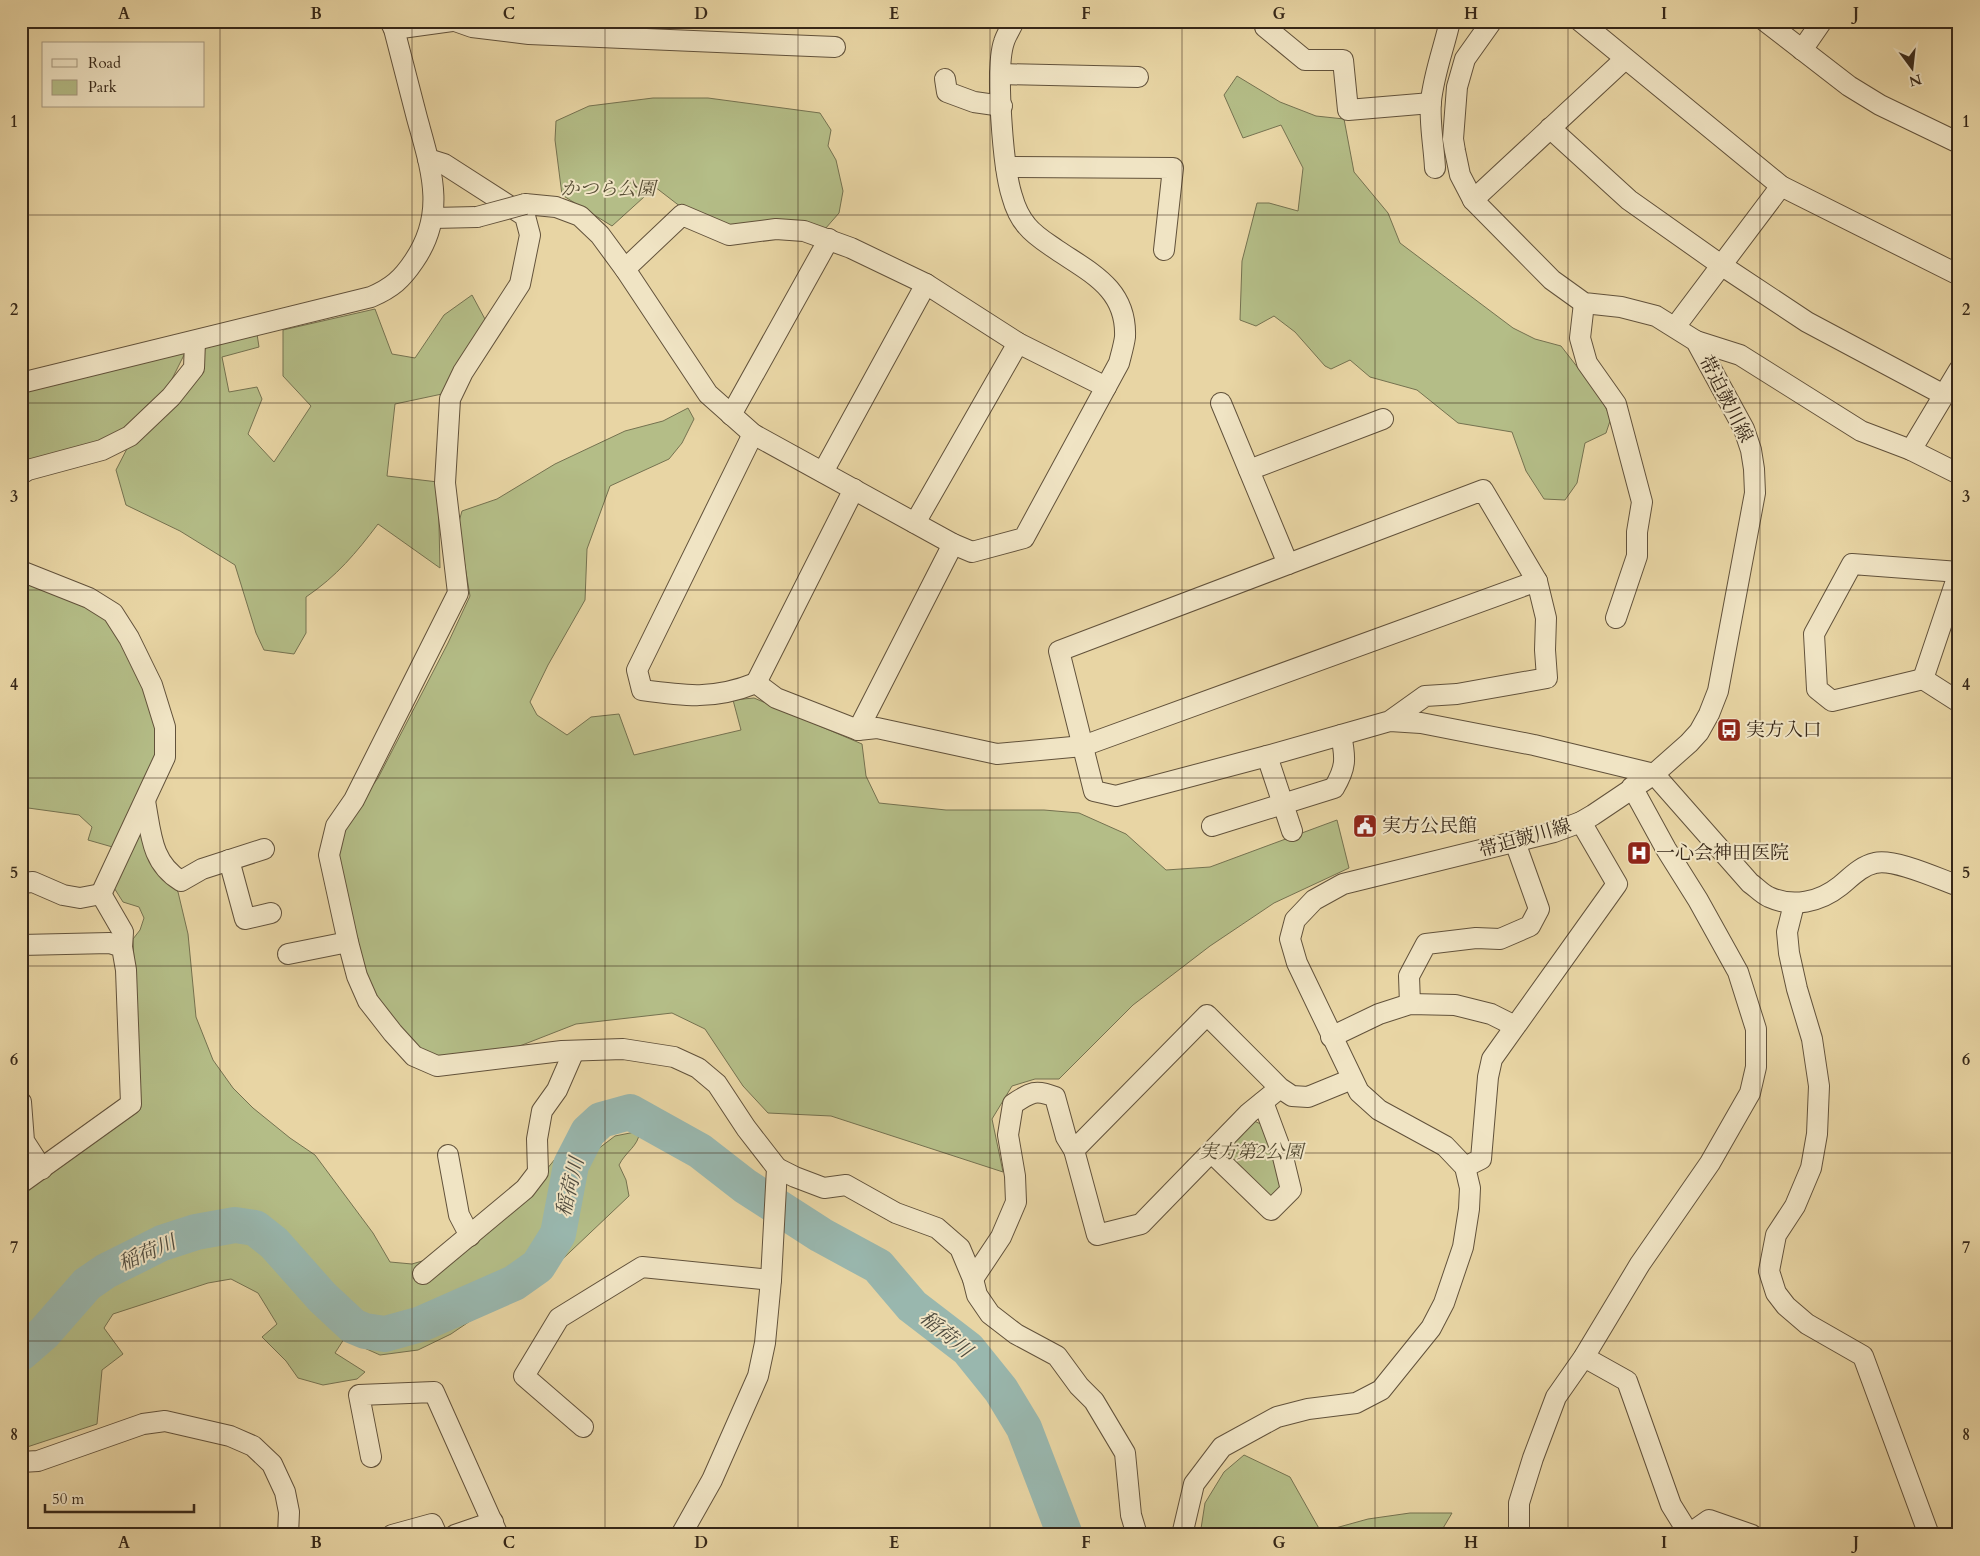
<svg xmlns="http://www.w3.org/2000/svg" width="1980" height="1556" font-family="Cardo,'Noto Serif JP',serif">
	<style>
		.green { fill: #b4bd87; stroke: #757250 }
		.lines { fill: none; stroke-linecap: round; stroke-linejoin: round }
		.river { stroke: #99b7ae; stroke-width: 36 }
		.minor-casing { stroke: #62523b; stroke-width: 22 }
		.minor { stroke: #f0e4c4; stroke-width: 20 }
		.minor-bridge-casing { stroke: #62523b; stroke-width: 22; stroke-linecap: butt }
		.minor-bridge { stroke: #f0e4c4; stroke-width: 20 }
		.grid { fill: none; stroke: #362718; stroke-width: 1; stroke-opacity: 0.55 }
		.labels { text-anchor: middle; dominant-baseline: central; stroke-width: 4; stroke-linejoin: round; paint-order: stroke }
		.park-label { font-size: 19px; font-style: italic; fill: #564c34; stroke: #f0e4c4 }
		.street-label { font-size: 19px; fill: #362718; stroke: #f0e4c4 }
		.poi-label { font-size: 19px; fill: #362718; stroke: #f0e4c4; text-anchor: start }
		.water-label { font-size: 20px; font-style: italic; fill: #4f4b3e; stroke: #f0e4c4 }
		.neatline { fill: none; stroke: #362718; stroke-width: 2 }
		.grid-label { font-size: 16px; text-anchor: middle; font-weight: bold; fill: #362718 }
	</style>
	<rect width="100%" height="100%" fill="#e8d5a4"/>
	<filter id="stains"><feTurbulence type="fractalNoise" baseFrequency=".004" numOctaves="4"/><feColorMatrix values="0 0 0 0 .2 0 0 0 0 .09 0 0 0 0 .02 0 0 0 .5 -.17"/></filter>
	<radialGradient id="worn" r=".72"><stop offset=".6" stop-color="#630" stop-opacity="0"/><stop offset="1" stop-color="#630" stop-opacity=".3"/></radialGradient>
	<g class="green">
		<polygon points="1237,76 1280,102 1316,116 1344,119 1354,172 1388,213 1400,243 1513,328 1535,339 1561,346 1599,395 1611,418 1606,433 1585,443 1577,483 1565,500 1544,499 1526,471 1512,432 1458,423 1417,390 1370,377 1350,360 1331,369 1325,366 1295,332 1274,316 1256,326 1240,320 1242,261 1257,203 1269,203 1298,211 1303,168 1281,125 1243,138 1224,95"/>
		<polygon points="653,98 708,98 820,113 831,130 828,146 836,160 843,191 839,213 825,229 731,228 681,207 655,187 612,226 562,195 555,140 556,121 589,106"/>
		<path d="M472,295l14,26 -44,73 -47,10 -8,72 51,6 2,86 -62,-44c-22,29 -41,52 -72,73v36l-12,21 -30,-4 -8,-17 -21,-68 -55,-34 -54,-26 -10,-35 15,-29 69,-70 5,-23 52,-14 2,13 -37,10 7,35 28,-5 5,12 -14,35 26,28 37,-56 -28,-30v-46l92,-21 17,45 23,4 29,-43z"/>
		<polygon points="186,351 165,393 136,427 104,443 21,465 21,392"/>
		<polygon points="688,408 694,419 682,443 669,459 610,486 587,549 585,600 548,665 530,702 537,715 567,735 591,717 619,714 634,755 741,730 733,700 754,698 862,744 866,776 879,803 946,810 1044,810 1079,813 1126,834 1166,870 1210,867 1337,820 1349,868 1274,903 1210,946 1133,1005 1059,1079 1035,1079 1012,1086 992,1119 1003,1172 831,1116 768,1113 743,1086 705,1029 672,1013 576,1024 512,1049 439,1062 421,1053 397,1029 364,974 335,854 345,824 378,778 448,643 470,596 458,525 462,511 497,499 555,464 625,431 663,421"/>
		<polygon points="21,579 57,593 109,619 133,657 160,730 156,755 116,848 88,840 92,827 79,815 21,807"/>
		<path d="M141,818l22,58 15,16 10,42 8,83 17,43 20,28 20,20 37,30 25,17 58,78 17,29 22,2 51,-15 63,-54 29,-36 39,-7 21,-16 25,-5c-2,16 -14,20 -21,34l7,15 3,16 -97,92 -34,14 -47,32 -33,16 -38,5 -36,-16 -9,14 30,19 -8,7 -34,6 -25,-7 -12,-17 -24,-24 15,-13 -19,-31 -27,-14 -23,4 -95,31 -9,14 19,26 -21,16 -5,54 -76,25v-255l119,-84 -7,-171 7,-9 4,-12 -5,-11 -16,-5 -12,-19z"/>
		<polygon points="1252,1120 1265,1126 1281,1189 1275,1196 1266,1196 1228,1158 1226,1149"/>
		<polygon points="1244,1455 1290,1477 1321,1532 1368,1519 1410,1513 1452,1513 1439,1535 1200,1535 1205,1503 1224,1472"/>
	</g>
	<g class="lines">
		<polyline class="river" points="21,1353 44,1333 87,1284 106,1271 162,1243 196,1232 235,1225 255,1228 274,1243 322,1297 353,1326 365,1331 385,1334 421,1324 514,1283 538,1266 558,1234 571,1165 588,1132 601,1120 630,1112 700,1151 745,1186 821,1235 878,1266 912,1306 968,1349 1001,1390 1024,1428 1065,1535"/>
		<defs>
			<g id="minor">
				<polyline points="455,21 472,27 529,34 835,47"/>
				<polyline points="1580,21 1781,186 1959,275"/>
				<polyline points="1765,21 1849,86 1880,105 1959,143"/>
				<polyline points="1265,27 1305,60 1343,60 1348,110 1431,103"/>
				<polyline points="394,29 452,21"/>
				<polyline points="1802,50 1822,21"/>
				<polyline points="1000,74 1138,77"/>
				<polyline points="945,79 947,92 974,102 1002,106"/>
				<polyline points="1550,128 1629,200 1721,265 1807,322 1944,395"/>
				<polyline points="428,159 444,164 525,216 530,235 520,284 463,372 450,399 445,483 458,593 354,800 336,826 329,855 348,942 357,976 368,1001 393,1033 414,1056 437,1066 562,1051 623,1049 674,1057 698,1068 717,1084 746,1128 777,1168 771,1280 765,1343 758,1376 712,1480 681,1535"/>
				<polyline points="1006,167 1173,168 1164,250"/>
				<path d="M1435,168c-1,-22 -6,-46 -4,-67 3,-28 13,-53 19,-80"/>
				<polyline points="1473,200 1625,59"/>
				<path d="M525,204l31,3 24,9 20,19 25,34 83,125 45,40 200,110 19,8 52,-14 95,-175c2,-8 5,-18 6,-26 2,-48 -34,-64 -68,-87 -10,-7 -22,-14 -30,-24 -7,-8 -12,-19 -15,-30 -9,-28 -17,-128 -8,-154 2,-7 7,-14 10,-21"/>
				<polyline points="433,218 477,217"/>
				<polyline points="625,269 682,215 729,235 776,229 804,231 851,248 926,284 1018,343 1106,387"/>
				<polyline points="1584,303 1580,338 1587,363 1616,404 1642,502 1637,532 1637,556 1616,618"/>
				<polyline points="1675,327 1781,186"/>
				<polyline points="1696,341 1740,355 1861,431 1911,450 1959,474"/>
				<path d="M21,383l350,-86c21,-9 31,-18 43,-36 33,-48 17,-92 3,-143 -8,-30 -15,-59 -23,-89l-4,-8"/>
				<polyline points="1221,403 1288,564"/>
				<polyline points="731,415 829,239"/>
				<path d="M753,434l-116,236 5,20c43,6 72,10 114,-7l20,15 82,32 19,-2 120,26 86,-8 454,-165"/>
				<polyline points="1911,450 1959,370"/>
				<polyline points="1249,470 1383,419"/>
				<polyline points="823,472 926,284"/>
				<polyline points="21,474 28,470 102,450 130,436 171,397 194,368 195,341"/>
				<polyline points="915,523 1018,343"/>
				<polyline points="21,571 89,598 113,613 129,638 152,685 165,727 165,757 101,894"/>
				<polyline points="1959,572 1923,679 1959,702"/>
				<polyline points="1923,679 1832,701 1817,689 1814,634 1852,564 1959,572"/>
				<polyline points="756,683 854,489"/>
				<path d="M1390,721l35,-25 32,-2 90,-16 -2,-28 1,-32 -9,-37 -54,-91 -424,161 35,140 22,5 151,-40 123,-35 31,2 113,22 120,29 96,109c6,4 12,11 19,14 24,11 51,5 71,-11 11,-9 21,-20 35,-23 19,-5 64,16 84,23"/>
				<polyline points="858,730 953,544"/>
				<polyline points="1267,756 1292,831"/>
				<path d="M145,801c6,32 6,62 36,80l21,-12 62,-20"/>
				<path d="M1212,826l122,-38c12,-20 12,-29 7,-53"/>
				<polyline points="229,860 245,919 271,913"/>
				<polyline points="21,883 33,882 63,895 80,898 101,894"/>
				<polyline points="101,894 123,932 122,947"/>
				<polyline points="1794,904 1787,932 1789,953 1797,989 1812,1039 1819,1086 1817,1134 1811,1168 1795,1206 1776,1235 1769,1271 1776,1293 1786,1306 1807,1324 1863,1356 1929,1535"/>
				<polyline points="21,945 110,943 122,947 126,970 131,1104 21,1183"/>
				<polyline points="288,954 348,942"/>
				<polyline points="1410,1004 1409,976 1426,944 1476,938 1500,939 1530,926 1539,909 1515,842"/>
				<polyline points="1331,1037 1379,1014 1410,1004 1455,1005 1491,1014 1515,1026"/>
				<polyline points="1280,1088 1249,1113 1141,1224 1097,1235 1074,1150 1207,1015 1280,1088 1292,1096 1308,1097 1352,1079"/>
				<polyline points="21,1102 24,1141 42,1169"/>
				<polyline points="1211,1152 1271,1210 1291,1190 1282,1153 1263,1102"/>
				<polyline points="448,1155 459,1215 470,1236"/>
				<polyline points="1465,1167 1481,1159 1488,1077 1492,1059 1617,884 1581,822"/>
				<polyline points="777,1168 795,1177 824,1188 846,1185 896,1213 937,1228 960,1248 973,1279 977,1295 990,1314 1016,1334 1057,1356 1079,1386 1094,1401 1125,1453 1131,1515 1137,1535"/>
				<polyline points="423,1274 525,1189 538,1172 537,1139 542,1111 557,1090 574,1051"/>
				<path d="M973,1279l28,-42 15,-35 -1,-26 -7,-41 5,-31c18,-12 23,-15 42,-7l11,40 8,13"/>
				<polyline points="1584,1357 1627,1381 1671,1505 1689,1534 1709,1520 1752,1535"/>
				<polyline points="583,1427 524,1376 559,1318 642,1267 771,1280"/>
				<polyline points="371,1457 359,1395 434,1392 498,1535"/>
				<polyline points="21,1462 38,1461 143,1424 165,1421 230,1436 253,1446 272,1464 285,1492 289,1512 288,1535"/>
				<polyline points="392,1535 432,1524 437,1535"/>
				<polyline points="455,1535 493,1522"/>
				<polyline points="1182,1535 1194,1484 1222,1447 1277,1417 1308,1409 1356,1403 1381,1390 1431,1328 1444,1303 1463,1247 1469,1209 1470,1188 1465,1167 1445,1146 1379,1110 1359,1092 1297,963 1290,939 1295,920 1314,900 1343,884 1554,832 1581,822 1593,815 1654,774 1689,743 1699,732 1709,714 1718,691 1755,493 1754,469 1751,450 1744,429 1696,341 1656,316 1621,307 1584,303 1552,280 1473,200 1460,175 1455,151 1453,139 1457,87 1465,59 1492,21"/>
				<polyline points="1519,1535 1519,1503 1533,1458 1556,1397 1584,1357 1640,1264 1710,1163 1750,1093 1756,1067 1756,1029 1738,972 1698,900 1666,849 1632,787"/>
			</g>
		</defs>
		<use href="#minor" class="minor-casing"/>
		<use href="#minor" class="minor"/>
		<defs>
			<polyline id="minor-bridge" points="477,217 525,204"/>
		</defs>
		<use href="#minor-bridge" class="minor-bridge-casing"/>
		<use href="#minor-bridge" class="minor-bridge"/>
	</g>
	<path class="grid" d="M220,21v1514M412,21v1514M605,21v1514M798,21v1514M990,21v1514M1182,21v1514M1375,21v1514M1568,21v1514M1760,21v1514M21,215h1938M21,403h1938M21,590h1938M21,778h1938M21,966h1938M21,1153h1938M21,1341h1938"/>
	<defs>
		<symbol id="bus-square" viewBox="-11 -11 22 22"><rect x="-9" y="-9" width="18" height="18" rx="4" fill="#8f2418" stroke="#f0e4c4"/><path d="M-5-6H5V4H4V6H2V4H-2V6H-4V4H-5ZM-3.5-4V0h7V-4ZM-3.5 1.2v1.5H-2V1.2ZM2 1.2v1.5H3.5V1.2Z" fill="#fff"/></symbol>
		<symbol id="civic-square" viewBox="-11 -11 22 22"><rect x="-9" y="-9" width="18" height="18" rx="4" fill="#8f2418" stroke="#f0e4c4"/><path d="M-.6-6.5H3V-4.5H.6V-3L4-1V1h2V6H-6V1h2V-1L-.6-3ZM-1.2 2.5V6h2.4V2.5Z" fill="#fff"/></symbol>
		<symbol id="hospital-square" viewBox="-11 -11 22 22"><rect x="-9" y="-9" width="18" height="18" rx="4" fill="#8f2418" stroke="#f0e4c4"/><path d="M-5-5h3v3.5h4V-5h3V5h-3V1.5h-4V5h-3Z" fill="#fff"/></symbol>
	</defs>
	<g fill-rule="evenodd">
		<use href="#bus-square" x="1715" y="716" width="28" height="28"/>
		<use href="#civic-square" x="1351" y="812" width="28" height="28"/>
		<use href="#hospital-square" x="1625" y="839" width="28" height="28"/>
	</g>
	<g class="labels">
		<g class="park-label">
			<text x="608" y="189">かつら公園</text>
			<text x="1251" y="1152">実方第2公園</text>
		</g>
		<g class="street-label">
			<text transform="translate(1726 399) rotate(63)">帯迫皷川線</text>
			<text transform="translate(1525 838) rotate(-16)">帯迫皷川線</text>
		</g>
		<g class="poi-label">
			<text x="1746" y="730">実方入口</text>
			<text x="1382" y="826">実方公民館</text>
			<text x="1656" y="853">一心会神田医院</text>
		</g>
		<g class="water-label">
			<text transform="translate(570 1187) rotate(-76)">稲荷川</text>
			<text transform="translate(147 1253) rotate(-23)">稲荷川</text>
			<text transform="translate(946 1334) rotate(40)">稲荷川</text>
		</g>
	</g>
	<rect width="1980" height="1556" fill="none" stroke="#e8d5a4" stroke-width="55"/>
	<rect x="42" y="42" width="162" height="65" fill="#f0e4c4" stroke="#a6987f"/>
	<rect x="52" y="59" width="25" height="8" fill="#f0e4c4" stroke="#a6987f"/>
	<text x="88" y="68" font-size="15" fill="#362718">Road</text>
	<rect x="52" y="80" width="25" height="15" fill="#b4bd87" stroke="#a6987f"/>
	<text x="88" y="92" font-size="15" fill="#362718">Park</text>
	<g transform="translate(1912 68) rotate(165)" stroke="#f0e4c4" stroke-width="4" paint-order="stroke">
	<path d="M0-4L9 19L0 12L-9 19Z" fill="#362718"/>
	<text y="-8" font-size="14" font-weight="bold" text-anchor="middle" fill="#362718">N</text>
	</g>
	<path d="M45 1504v8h149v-8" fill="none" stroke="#362718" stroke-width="2.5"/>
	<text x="52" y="1504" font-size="15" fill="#362718" stroke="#f0e4c4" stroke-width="4" paint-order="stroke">50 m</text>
	<rect x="28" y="28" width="1924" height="1500" class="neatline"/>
	<g class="grid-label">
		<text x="124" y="19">A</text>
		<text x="316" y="19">B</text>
		<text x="509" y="19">C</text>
		<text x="701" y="19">D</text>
		<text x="894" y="19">E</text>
		<text x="1086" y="19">F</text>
		<text x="1279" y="19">G</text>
		<text x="1471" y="19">H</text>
		<text x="1664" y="19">I</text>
		<text x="1856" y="19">J</text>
		<text x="14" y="127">1</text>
		<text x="1966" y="127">1</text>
		<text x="14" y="315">2</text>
		<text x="1966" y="315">2</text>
		<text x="14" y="502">3</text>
		<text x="1966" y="502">3</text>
		<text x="14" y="690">4</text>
		<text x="1966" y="690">4</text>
		<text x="14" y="878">5</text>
		<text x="1966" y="878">5</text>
		<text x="14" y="1065">6</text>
		<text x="1966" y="1065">6</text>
		<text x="14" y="1253">7</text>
		<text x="1966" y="1253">7</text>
		<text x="14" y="1440">8</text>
		<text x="1966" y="1440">8</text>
		<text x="124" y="1548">A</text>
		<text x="316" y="1548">B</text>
		<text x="509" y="1548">C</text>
		<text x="701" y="1548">D</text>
		<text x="894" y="1548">E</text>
		<text x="1086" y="1548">F</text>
		<text x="1279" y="1548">G</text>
		<text x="1471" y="1548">H</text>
		<text x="1664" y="1548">I</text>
		<text x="1856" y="1548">J</text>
	</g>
	<rect width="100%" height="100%" filter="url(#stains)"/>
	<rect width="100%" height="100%" fill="url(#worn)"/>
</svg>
